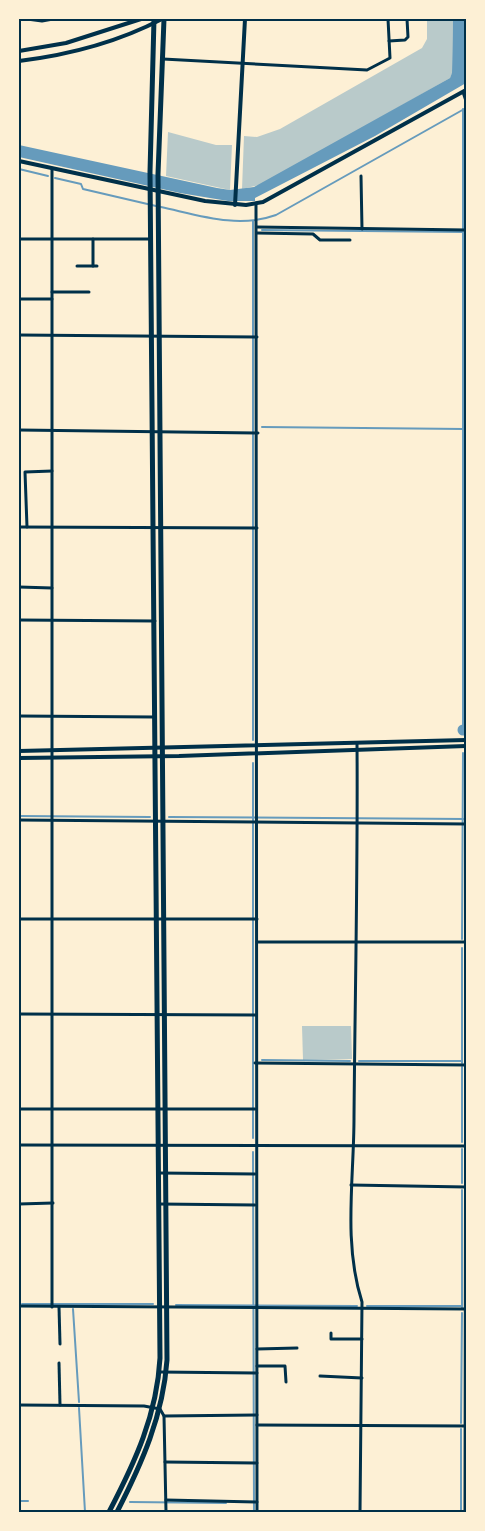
<svg xmlns="http://www.w3.org/2000/svg" width="485" height="1531" font-family="'PT Sans Narrow',sans-serif">
	<style>
		.green { fill: #b9caca }
		.water { fill: #669bbc }
		.lines { fill: none; stroke-linecap: round; stroke-linejoin: round }
		.stream { stroke: #669bbc; stroke-width: 2 }
		.river { stroke: #669bbc; stroke-width: 11 }
		.minor { stroke: #003049; stroke-width: 3 }
		.tertiary { stroke: #003049; stroke-width: 4 }
		.secondary { stroke: #003049; stroke-width: 4 }
		.trunk { stroke: #003049; stroke-width: 5 }
		.neatline { fill: none; stroke: #003049; stroke-width: 2 }
	</style>
	<rect width="100%" height="100%" fill="#fdf0d5"/>
	<g class="green">
		<polygon points="427,19 453,19 452,74 450,78 263,184 242,189 244,136 257,137 280,129 422,48 427,39"/>
		<polygon points="168,132 216,145 232,145 230,190 166,176"/>
		<polygon points="302,1026 351,1026 352,1059 303,1060"/>
	</g>
	<polygon class="water" points="453,19 466,19 466,83 375,136 255,198 255,201 228,201 180,193 19,157 19,145 217,188 230,190 254,187 450,78 452,73"/>
	<g class="lines">
		<g class="stream">
			<polyline points="463,109 463,734"/>
			<polyline points="19,169 48,176"/>
			<polyline points="55,178 81,184 83,189 156,206"/>
			<path d="M161,207c37,8 77,22 115,8l190,-107"/>
			<polyline points="253,221 253,740"/>
			<polyline points="262,230 464,232"/>
			<polyline points="262,427 464,429"/>
			<polyline points="19,816 150,817"/>
			<polyline points="169,817 466,819"/>
			<polyline points="462,939 463,753"/>
			<polyline points="462,948 462,1063"/>
			<polyline points="262,1060 350,1061"/>
			<polyline points="359,1061 462,1061"/>
			<polyline points="253,1138 253,763"/>
			<polyline points="462,1142 462,1067"/>
			<polyline points="253,1152 254,1512"/>
			<polyline points="462,1183 462,1149"/>
			<polyline points="462,1190 462,1308"/>
			<polyline points="22,1304 153,1304"/>
			<polyline points="176,1305 357,1306"/>
			<polyline points="367,1306 462,1306"/>
			<polyline points="73,1309 79,1402"/>
			<polyline points="79,1408 85,1512"/>
			<polyline points="461,1423 462,1313"/>
			<polyline points="19,1501 28,1501"/>
			<polyline points="130,1502 226,1503"/>
			<polyline points="461,1512 461,1429"/>
		</g>
		<polyline class="river" points="463,730 464,730"/>
		<g class="minor">
			<polyline points="27,19 42,21 53,19"/>
			<polyline points="389,41 405,40 408,37 407,19"/>
			<polyline points="163,59 367,70 390,58 388,19"/>
			<polyline points="463,92 466,101"/>
			<polyline points="361,176 362,229"/>
			<polyline points="256,204 257,1512"/>
			<polyline points="257,227 466,230"/>
			<polyline points="257,233 313,234 320,240 350,240"/>
			<polyline points="19,239 151,239"/>
			<polyline points="93,239 93,266"/>
			<polyline points="77,266 97,266"/>
			<polyline points="52,292 89,292"/>
			<polyline points="19,299 52,299"/>
			<polyline points="19,335 257,337"/>
			<polyline points="19,430 258,433"/>
			<polyline points="19,527 257,528"/>
			<polyline points="27,527 25,472 52,471"/>
			<polyline points="19,587 52,588"/>
			<polyline points="19,620 155,621"/>
			<polyline points="19,716 154,717"/>
			<path d="M357,743c1,125 -2,250 -3,375 0,61 -11,125 8,184l-2,210"/>
			<polyline points="19,820 466,824"/>
			<polyline points="19,919 257,919"/>
			<polyline points="257,942 466,942"/>
			<polyline points="19,1014 256,1015"/>
			<polyline points="255,1063 466,1065"/>
			<polyline points="19,1109 255,1109"/>
			<polyline points="19,1145 465,1146"/>
			<polyline points="159,1173 255,1174"/>
			<polyline points="351,1185 466,1187"/>
			<polyline points="19,1204 53,1203"/>
			<polyline points="159,1204 255,1205"/>
			<polyline points="19,1306 466,1309"/>
			<polyline points="52,1307 52,169"/>
			<polyline points="59,1307 60,1344"/>
			<polyline points="331,1333 331,1339 362,1339"/>
			<polyline points="257,1349 297,1348"/>
			<polyline points="59,1363 60,1405"/>
			<polyline points="257,1366 285,1366 286,1382"/>
			<polyline points="159,1372 257,1373"/>
			<polyline points="320,1376 362,1378"/>
			<polyline points="19,1405 144,1406 160,1409 164,1416 166,1512"/>
			<polyline points="164,1416 257,1415"/>
			<polyline points="257,1425 466,1426"/>
			<polyline points="165,1462 257,1463"/>
			<polyline points="166,1500 257,1502"/>
			<polyline points="465,1512 466,875"/>
		</g>
		<g class="tertiary">
			<polyline points="19,161 205,201 246,205 263,202 466,90"/>
			<polyline points="235,205 245,19"/>
			<polyline points="19,751 466,740"/>
			<polyline points="19,758 179,756 466,746"/>
		</g>
		<g class="secondary">
			<polyline points="19,51 66,43 141,19"/>
			<path d="M19,61c49,-6 99,-19 143,-42"/>
		</g>
		<g class="trunk">
			<path d="M109,1512c26,-50 48,-97 51,-154l-10,-1186 4,-153"/>
			<path d="M117,1512c25,-49 46,-96 50,-152l-9,-1186 6,-155"/>
		</g>
	</g>
	<rect width="485" height="1531" fill="none" stroke="#fdf0d5" stroke-width="40"/>
	<rect x="20" y="20" width="445" height="1491" class="neatline"/>
</svg>
